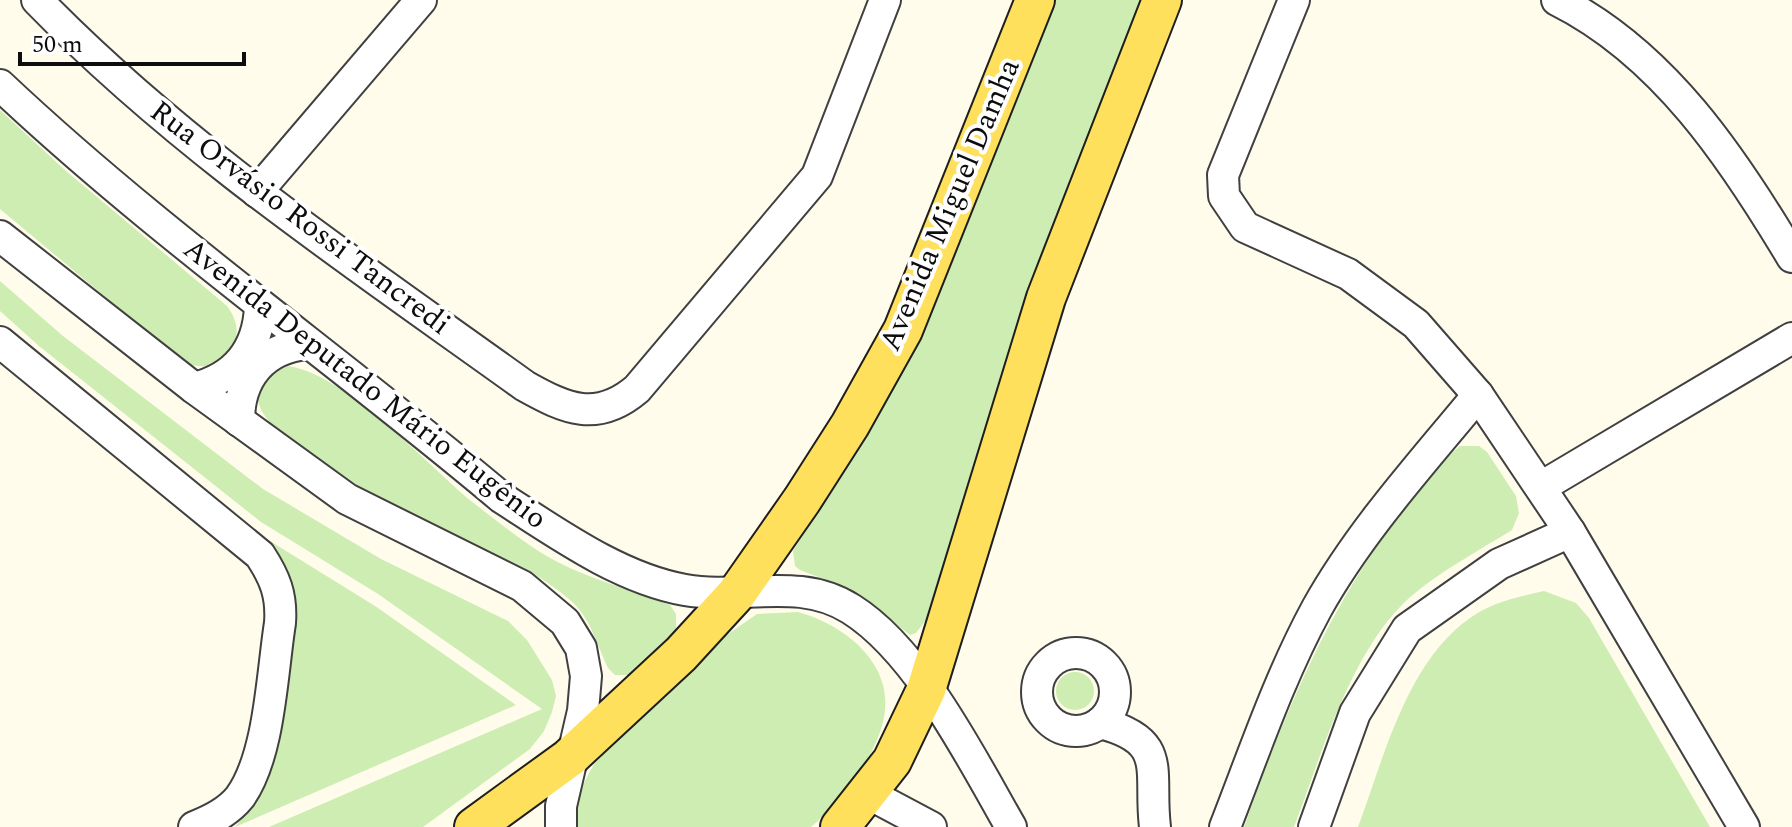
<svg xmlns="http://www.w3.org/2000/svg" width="1792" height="827" font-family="Spectral,serif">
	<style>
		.green { fill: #ceedb2 }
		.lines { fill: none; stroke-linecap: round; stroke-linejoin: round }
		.minor-casing { stroke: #404040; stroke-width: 34 }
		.major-casing { stroke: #1e1e1e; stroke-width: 42 }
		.minor { stroke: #fff; stroke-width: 30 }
		.major { stroke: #ffe05c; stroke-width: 38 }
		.labels { text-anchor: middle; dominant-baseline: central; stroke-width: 8; stroke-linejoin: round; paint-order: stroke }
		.street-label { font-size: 30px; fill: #0d0d0d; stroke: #fff }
	</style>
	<rect width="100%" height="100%" fill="#fffcec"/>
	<g class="green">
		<polygon points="1052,0 1145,0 997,389 926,620 916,633 910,635 850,589 800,570 795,566 793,551 874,420"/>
		<path d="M0,110l66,61 161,135c19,26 8,44 -15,61l-25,-2 -187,-156z"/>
		<polygon points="0,281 63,336 263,489 381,559 508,621 527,640 552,680 556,696 552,712 544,731 530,749 423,827 269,827 542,709 378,594 261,522 39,346 0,311"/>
		<path d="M286,366c53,3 143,100 185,135 22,17 46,36 69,51 40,25 87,36 130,53l6,9v20l-41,41h-20l-7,-7c-9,-18 -16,-44 -30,-60 -11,-13 -33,-27 -48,-37 -31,-19 -372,-154 -244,-205z"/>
		<path d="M1460,446h19l8,6 29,44 3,17 -7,17c-34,21 -73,42 -103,68 -59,54 -87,156 -115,229h-50c42,-118 90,-234 171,-331 14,-18 27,-36 45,-50z"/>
		<polygon points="270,541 375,606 516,705 235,827 250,808 294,628 296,607"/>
		<path d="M1544,591l32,12 13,15 121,209h-352c26,-69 48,-164 112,-209 22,-16 48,-21 74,-27z"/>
		<path d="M798,612c47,13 99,53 85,110 -10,39 -38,70 -64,98l-8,7h-240l5,-29 18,-34 124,-123 39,-27z"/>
		<circle cx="1075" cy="691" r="19"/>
	</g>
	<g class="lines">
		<defs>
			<g id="minor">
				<path d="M37,0c145,149 320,265 488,386 41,23 72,37 112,3l180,-213 68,-176"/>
				<polyline points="1294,0 1223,175 1224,196 1245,227 1348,274 1416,324 1478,395 1570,532 1744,827"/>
				<path d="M1557,0c106,53 176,158 235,257"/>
				<path d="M0,85c158,149 336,273 502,413 56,36 117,80 183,92 57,10 114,-14 166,19 67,42 121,150 160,218"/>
				<polyline points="257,192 421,0"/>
				<polyline points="0,236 194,388 347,499 522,586 565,622 581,648 586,676 583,711 561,806 561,827"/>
				<path d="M0,342l260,213c15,23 22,40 20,68 -8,50 -10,132 -40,174 -12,15 -29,23 -46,30"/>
				<path d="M194,388c41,-10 64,-39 66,-81"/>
				<path d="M239,421c0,-43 24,-73 68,-77"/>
				<polyline points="1541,487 1792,338"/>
				<circle cx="1076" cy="692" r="39"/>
				<path d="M1100,723c70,18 48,48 55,104"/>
				<polyline points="869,794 931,827"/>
				<path d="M1225,827c29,-74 54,-149 92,-219 43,-77 105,-145 161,-213"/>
				<polyline points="1314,827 1355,713 1407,629 1499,564 1570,532"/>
			</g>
			<g id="major">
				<polyline points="474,827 569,758 681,654 737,593 802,500 850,425 903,330 1035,0"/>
				<polyline points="840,827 892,761 926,690 1046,298 1162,0"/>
			</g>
		</defs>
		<use href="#minor" class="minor-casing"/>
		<use href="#major" class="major-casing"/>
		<use href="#minor" class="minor"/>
		<use href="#major" class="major"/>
	</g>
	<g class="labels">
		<g class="street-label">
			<text transform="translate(950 205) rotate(-67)">Avenida Miguel Damha</text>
			<text transform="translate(300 218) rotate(37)">Rua Orvásio Rossi Tancredi</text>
			<text transform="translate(365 384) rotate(38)">Avenida Deputado Mário Eugênio</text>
		</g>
	</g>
	<path d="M20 52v12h224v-12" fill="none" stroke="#0d0d0d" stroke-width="4"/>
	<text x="32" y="52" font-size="24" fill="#0d0d0d" stroke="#ffffff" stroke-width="6" paint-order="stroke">50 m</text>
</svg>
